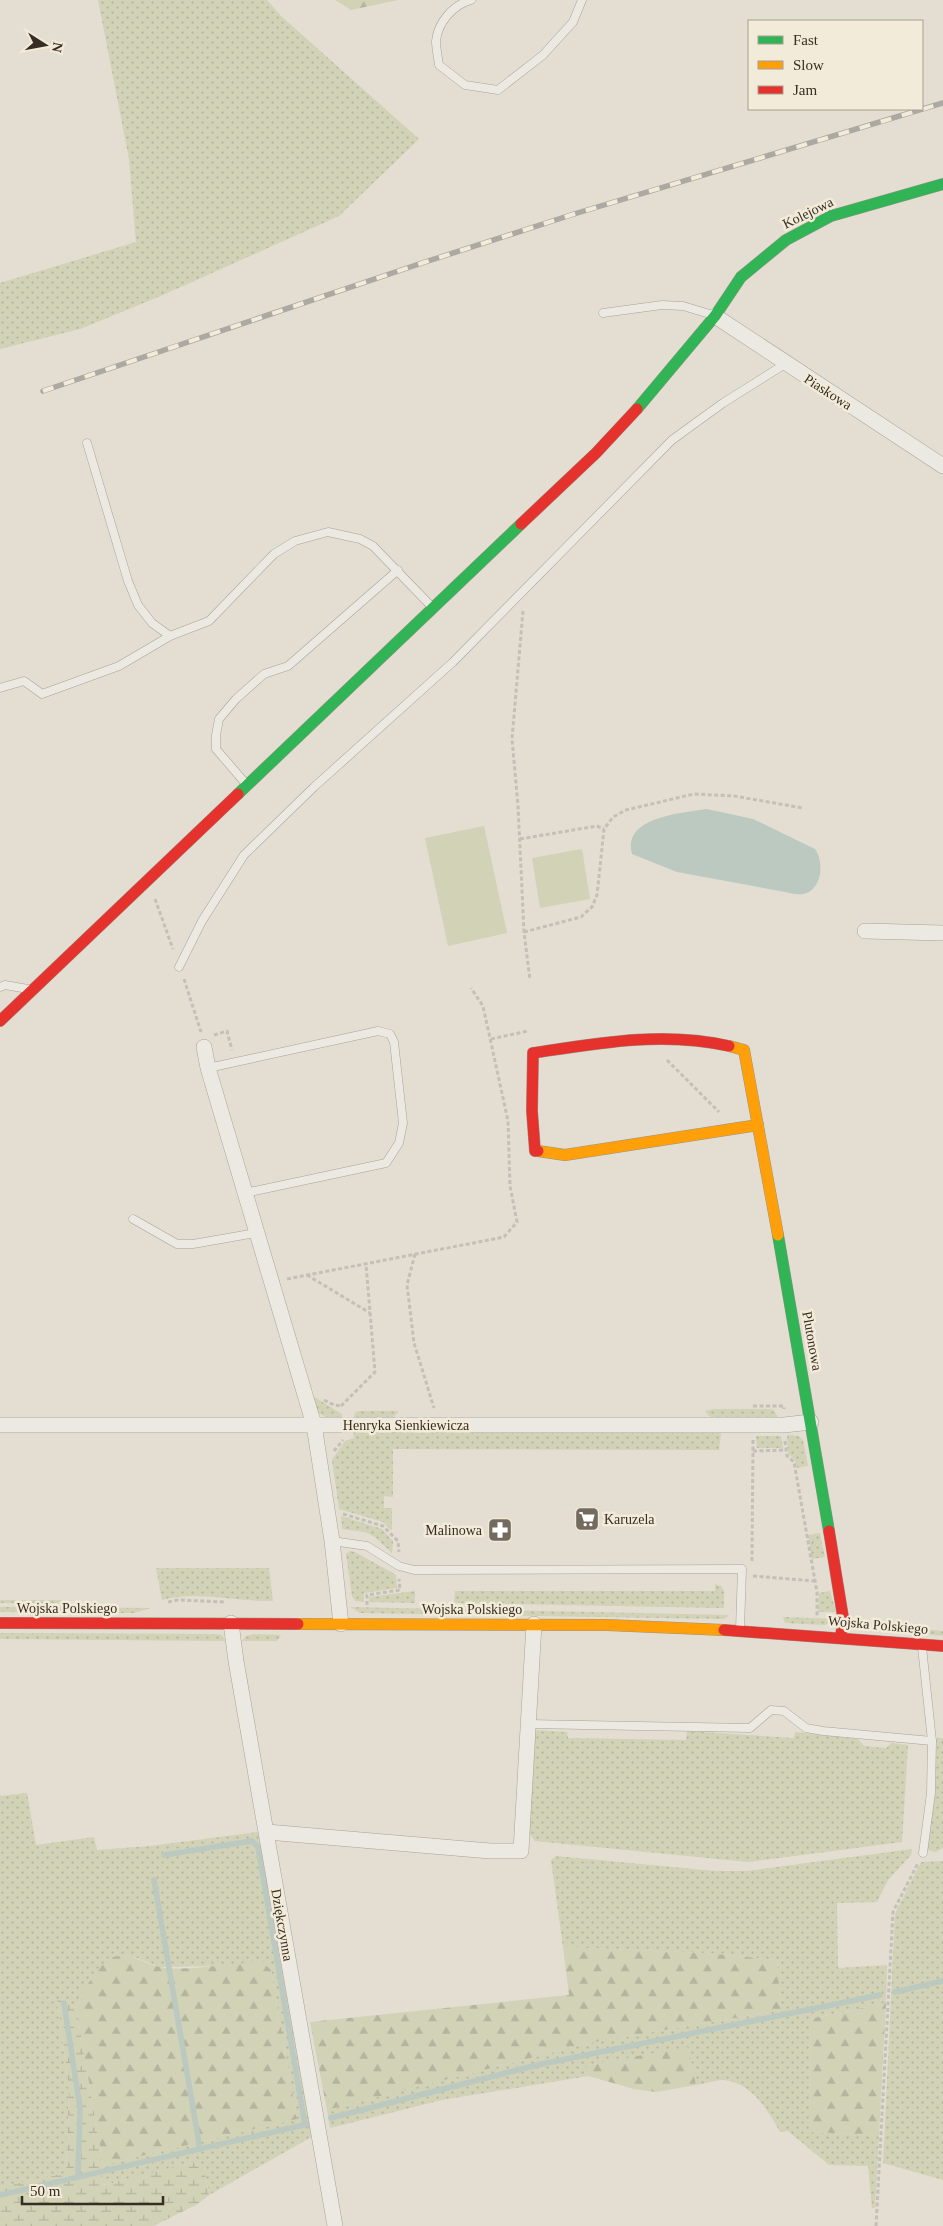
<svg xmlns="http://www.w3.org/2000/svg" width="943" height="2226" font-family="'Times New Roman',serif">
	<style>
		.grass { fill: url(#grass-dots) }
		.forest { fill: url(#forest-firs) }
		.wetland { fill: url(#wetland-marsh) }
		.park { fill: #d1d2b6 }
		.water { fill: #bbc9c0 }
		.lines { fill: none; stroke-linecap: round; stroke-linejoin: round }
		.stream { stroke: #bbc9c0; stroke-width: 5.5 }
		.lane-casing { stroke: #a9a399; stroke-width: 9 }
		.street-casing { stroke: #a9a399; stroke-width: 16 }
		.fast-casing { stroke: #99938a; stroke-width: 12 }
		.slow-casing { stroke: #99938a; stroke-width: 12 }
		.jam-casing { stroke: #99938a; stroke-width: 12 }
		.path { stroke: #c4c0b9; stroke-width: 3; stroke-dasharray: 4 2.5; stroke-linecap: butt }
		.lane { stroke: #ece9e2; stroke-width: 8 }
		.street { stroke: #ece9e2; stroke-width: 15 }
		.fast { stroke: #30b455; stroke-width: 11 }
		.slow { stroke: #ff9f0a; stroke-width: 11 }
		.jam { stroke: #e5322d; stroke-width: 11 }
		.rail-casing { stroke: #aca8a2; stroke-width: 5.5 }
		.rail { stroke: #f3ebd9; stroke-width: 4; stroke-dasharray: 11; stroke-linecap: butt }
		.labels { text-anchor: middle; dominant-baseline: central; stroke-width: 5; stroke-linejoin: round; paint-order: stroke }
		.street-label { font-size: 14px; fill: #382d22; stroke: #f3ebd9 }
		.poi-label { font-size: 14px; fill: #382d22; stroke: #f3ebd9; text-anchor: start }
	</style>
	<defs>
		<pattern id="grass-dots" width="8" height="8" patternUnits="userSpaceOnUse" patternTransform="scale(1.25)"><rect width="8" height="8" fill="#d1d2b6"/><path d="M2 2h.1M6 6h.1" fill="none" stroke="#b4b59c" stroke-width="1.8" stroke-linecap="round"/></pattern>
		<pattern id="forest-firs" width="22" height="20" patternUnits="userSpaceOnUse" patternTransform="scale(1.25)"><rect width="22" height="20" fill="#d1d2b6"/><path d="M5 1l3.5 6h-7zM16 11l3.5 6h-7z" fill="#b4b59c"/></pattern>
		<pattern id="wetland-marsh" width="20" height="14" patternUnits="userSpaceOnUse" patternTransform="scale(1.25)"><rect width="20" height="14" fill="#d1d2b6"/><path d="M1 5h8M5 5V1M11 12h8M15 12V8" fill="none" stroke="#b4b59c"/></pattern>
	</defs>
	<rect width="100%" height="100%" fill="#e3ded1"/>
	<g class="grass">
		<polygon points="98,0 267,0 281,16 419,139 339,216 163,295 80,329 0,349 0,283 136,242 129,159"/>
		<polygon points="311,1395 342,1414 342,1418 328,1418 318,1413"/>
		<polygon points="714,1409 771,1409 774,1410 778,1418 711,1418 705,1411"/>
		<polygon points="358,1411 399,1411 393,1418 354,1418 355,1413"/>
		<polygon points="353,1433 721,1433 719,1450 393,1449 393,1497 384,1496 384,1508 392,1508 392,1531 383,1522 339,1509 332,1460 345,1441 354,1438"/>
		<polygon points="787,1435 799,1436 803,1440 808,1466 797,1468 794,1459 788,1454"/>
		<polygon points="756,1436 781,1436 783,1448 757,1448"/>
		<polygon points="341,1516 382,1529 393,1541 392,1553 375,1537 365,1532 342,1529"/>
		<polygon points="820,1533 825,1557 812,1559 808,1535"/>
		<polygon points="350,1551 355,1552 396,1575 397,1588 364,1593 364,1602 355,1601 352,1596 346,1554"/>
		<path d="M156,1568h113l4,33c-36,1 -75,-11 -111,-1z"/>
		<polygon points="715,1584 721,1586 724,1591 724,1608 454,1603 455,1591 715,1591"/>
		<polygon points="415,1591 415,1603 369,1602 369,1597"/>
		<polygon points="830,1591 836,1612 818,1612 819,1593"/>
		<polygon points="0,1600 62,1600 63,1603 0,1603"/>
		<polygon points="0,1607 151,1608 134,1613 0,1612"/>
		<polygon points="350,1607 729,1615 724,1619 360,1613"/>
		<polygon points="783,1617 835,1619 825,1625 785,1623"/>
		<polygon points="885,1625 943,1631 943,1636 884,1630"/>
		<polygon points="0,1633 216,1634 222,1635 226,1641 0,1639"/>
		<polygon points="254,1634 281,1635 277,1641 242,1641 246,1636"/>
		<polygon points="535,1730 567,1732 568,1738 686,1740 687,1731 794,1738 795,1732 858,1739 864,1746 886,1748 892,1743 908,1745 902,1842 748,1862 535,1841 528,1832"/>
		<polygon points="937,1738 943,1738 943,1848 936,1852 927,1850 935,1790"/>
		<polygon points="27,1793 36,1845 94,1837 97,1850 150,1846 258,1832 308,2116 315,2135 209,2195 204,2166 194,2162 105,2185 102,2180 103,2165 297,2119 271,1970 267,1965 160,1967 134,1957 83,1990 76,2007 57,2000 69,2089 66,2173 0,2187 0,1796"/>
		<path d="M912,1849l-1,6 -23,25 -11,22 -40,1 1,65 49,-3 -1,38 -76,16 -1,113 70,3 -4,73h-3l-4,-42 -39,-1 -41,-34 -8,1c-12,-22 -29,-50 -57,-52 -8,0 -19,4 -27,5l-8,-37 -101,17 1,11 -146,24 -112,28 -3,-18 262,-67 192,-33 -4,-50 -71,-7 -143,-6 -12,-87 5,-4 159,15h33z"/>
		<polygon points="943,1861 943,2180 883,2163 895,1914 921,1862"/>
	</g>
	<g class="forest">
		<polygon points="335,0 398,0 351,10"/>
		<polygon points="563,1947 706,1953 777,1960 781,2010 589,2043 327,2110 310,2022 569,1995"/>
		<path d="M123,1955c13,2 24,9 37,12 24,5 75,-4 102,-6l9,9 26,149 -194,46 -27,-158 7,-17 25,-32z"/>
		<polygon points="886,2003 879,2135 809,2132 810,2019"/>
		<polygon points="688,2047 696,2085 656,2092 634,2089 588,2076 587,2065"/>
	</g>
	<polygon class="wetland" points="57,1999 76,2007 103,2165 102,2180 104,2185 194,2162 204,2166 209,2195 198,2204 153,2226 0,2226 0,2187 66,2173 69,2089"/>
	<g class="park">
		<polygon points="484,826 507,933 448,946 425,838"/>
		<polygon points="582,849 590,899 540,908 532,858"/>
	</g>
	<path class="water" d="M707,809l46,10 62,30c8,11 8,35 -6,43 -8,4 -17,2 -24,0l-108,-20 -45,-18c-10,-37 50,-41 75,-45z"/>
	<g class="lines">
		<g class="stream">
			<polyline points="164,1855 252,1841 258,1847 305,2125"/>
			<polyline points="154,1880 200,2149"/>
			<polyline points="895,1992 943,1981"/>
			<polyline points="64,2003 80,2108 78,2177"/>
			<polyline points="331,2118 537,2065 880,1995"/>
			<polyline points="0,2195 308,2124"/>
		</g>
		<defs>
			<g id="lane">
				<path d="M471,0c-18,5 -33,22 -35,41 0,7 2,16 3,24l26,20 33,5 45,-35 30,-33 9,-22"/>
				<polyline points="603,313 662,305 683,306 713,315"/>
				<polyline points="87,443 128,581 138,605 152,623 170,636"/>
				<polyline points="0,688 24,681 42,694 119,666 170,636 209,621 274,554 295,541 328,532 360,539 373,546 432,607"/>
				<polyline points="246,784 216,749 216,735 219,719 236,699 264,674 288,666 398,570"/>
				<polyline points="179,967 202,921 244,855 314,787 453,662 672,440 723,403 785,364"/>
				<polyline points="0,987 5,985 28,989"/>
				<polyline points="208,1068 378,1031 390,1034 394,1042 403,1123 399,1143 386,1163 245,1193"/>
				<polyline points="133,1219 177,1244 193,1244 256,1233"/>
				<polyline points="332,1541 367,1546 399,1566 414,1570 742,1569 740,1629"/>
				<polyline points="922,1647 932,1741 931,1793 923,1853"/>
				<polyline points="528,1724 750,1728 771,1710 784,1711 806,1728 823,1731 932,1741"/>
			</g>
			<g id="street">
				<polyline points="715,316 943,466"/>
				<polyline points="865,931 943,933"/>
				<polyline points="204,1047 208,1068 314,1425 332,1541 341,1624"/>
				<polyline points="0,1425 784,1425 811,1422"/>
				<polyline points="231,1623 236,1661 335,2226"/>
				<polyline points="267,1832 490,1851 521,1851 534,1624"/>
			</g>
			<g id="fast">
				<polyline points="637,409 715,316 741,277 786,240 831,216 943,184"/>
				<polyline points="238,794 521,524"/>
				<polyline points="778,1235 829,1531"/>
			</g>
			<g id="slow">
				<polyline points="729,1046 744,1050 778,1235"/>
				<polyline points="538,1151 565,1155 758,1125"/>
				<polyline points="298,1624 607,1625 724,1630"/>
			</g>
			<g id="jam">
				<polyline points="521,524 596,453 637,409"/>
				<polyline points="0,1021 238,794"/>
				<path d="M538,1151h-3l-3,-40 1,-58c65,-10 130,-22 196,-7"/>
				<polyline points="829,1531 843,1617 841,1637"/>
				<polyline points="0,1623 298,1624"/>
				<polyline points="724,1630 943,1646"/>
			</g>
		</defs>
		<use href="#lane" class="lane-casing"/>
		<use href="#street" class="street-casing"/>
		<use href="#fast" class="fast-casing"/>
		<use href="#slow" class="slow-casing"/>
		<use href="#jam" class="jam-casing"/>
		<g class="path">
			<polyline points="523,611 512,739 518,806 524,932 530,980"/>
			<polyline points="520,839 597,826 604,829"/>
			<polyline points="155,899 173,949"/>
			<polyline points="524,932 581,917 592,907 597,895 604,829 613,817 626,810 694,794 734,796 803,808"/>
			<polyline points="184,979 201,1032"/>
			<polyline points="214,1035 227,1031 232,1050"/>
			<polyline points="491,1039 528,1031"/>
			<polyline points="667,1060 719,1112"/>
			<polyline points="415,1254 407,1285 414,1343 434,1408"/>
			<polyline points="307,1275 370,1313"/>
			<polyline points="287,1279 504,1237 517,1222 510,1186 508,1121 483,1006 471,988"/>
			<polyline points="324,1400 334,1405 341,1406"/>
			<polyline points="341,1406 375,1372 366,1264"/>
			<polyline points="753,1406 784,1406 784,1409"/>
			<polyline points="785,1441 787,1456 794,1462 817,1592 817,1616"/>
			<polyline points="334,1451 343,1440"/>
			<polyline points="753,1451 786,1450"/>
			<polyline points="343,1514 383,1526 398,1541 399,1552"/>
			<polyline points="752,1561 753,1440"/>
			<polyline points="753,1576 815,1581"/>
			<polyline points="168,1602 178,1600 226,1602"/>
			<polyline points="367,1605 367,1595 400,1590 399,1579"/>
			<polyline points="876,2226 893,1912 918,1863"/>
		</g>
		<use href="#lane" class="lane"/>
		<use href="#street" class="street"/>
		<use href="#fast" class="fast"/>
		<use href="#slow" class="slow"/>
		<use href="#jam" class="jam"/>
		<defs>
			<polyline id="rail" points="43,391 422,263 574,214 943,103"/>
		</defs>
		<use href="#rail" class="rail-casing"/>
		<use href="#rail" class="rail"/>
	</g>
	<defs>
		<symbol id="supermarket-square" viewBox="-11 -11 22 22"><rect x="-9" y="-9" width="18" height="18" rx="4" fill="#746b5f" stroke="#f3ebd9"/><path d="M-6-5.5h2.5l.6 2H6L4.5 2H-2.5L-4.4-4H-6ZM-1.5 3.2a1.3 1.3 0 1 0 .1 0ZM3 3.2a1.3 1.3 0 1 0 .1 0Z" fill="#fff"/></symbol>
		<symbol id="pharmacy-square" viewBox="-11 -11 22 22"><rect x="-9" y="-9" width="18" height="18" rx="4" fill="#746b5f" stroke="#f3ebd9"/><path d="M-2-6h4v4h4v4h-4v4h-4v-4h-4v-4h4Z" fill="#fff"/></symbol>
	</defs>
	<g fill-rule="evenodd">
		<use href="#supermarket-square" x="573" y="1505" width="28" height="28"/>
		<use href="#pharmacy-square" x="486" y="1516" width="28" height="28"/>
	</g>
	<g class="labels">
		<g class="street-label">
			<text transform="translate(808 213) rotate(-26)">Kolejowa</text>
			<text transform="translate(828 392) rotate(33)">Piaskowa</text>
			<text transform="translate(812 1341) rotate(80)">Plutonowa</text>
			<text x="406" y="1425">Henryka Sienkiewicza</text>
			<text x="67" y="1608">Wojska Polskiego</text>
			<text x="472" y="1609">Wojska Polskiego</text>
			<text transform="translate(878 1625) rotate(5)">Wojska Polskiego</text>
			<text transform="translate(282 1925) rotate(80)">Dziękczynna</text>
		</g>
		<g class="poi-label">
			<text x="604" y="1519">Karuzela</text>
			<text x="482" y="1530" text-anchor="end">Malinowa</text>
		</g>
	</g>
	<rect x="748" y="20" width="175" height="90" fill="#f3ebd9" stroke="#a89f90"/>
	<rect x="758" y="36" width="25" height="8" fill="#30b455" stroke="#a89f90"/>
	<text x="793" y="45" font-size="15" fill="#382d22">Fast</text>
	<rect x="758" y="61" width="25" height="8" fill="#ff9f0a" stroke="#a89f90"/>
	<text x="793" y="70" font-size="15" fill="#382d22">Slow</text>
	<rect x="758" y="86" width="25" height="8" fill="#e5322d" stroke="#a89f90"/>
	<text x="793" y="95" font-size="15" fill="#382d22">Jam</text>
	<g transform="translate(45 45) rotate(101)" stroke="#f3ebd9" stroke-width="4" paint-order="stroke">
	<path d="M0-4L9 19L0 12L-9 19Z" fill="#382d22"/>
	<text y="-8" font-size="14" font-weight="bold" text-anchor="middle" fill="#382d22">N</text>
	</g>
	<path d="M22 2196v8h141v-8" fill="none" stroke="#382d22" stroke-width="2.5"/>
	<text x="30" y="2196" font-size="15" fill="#382d22" stroke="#f3ebd9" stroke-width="4" paint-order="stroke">50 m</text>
</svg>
